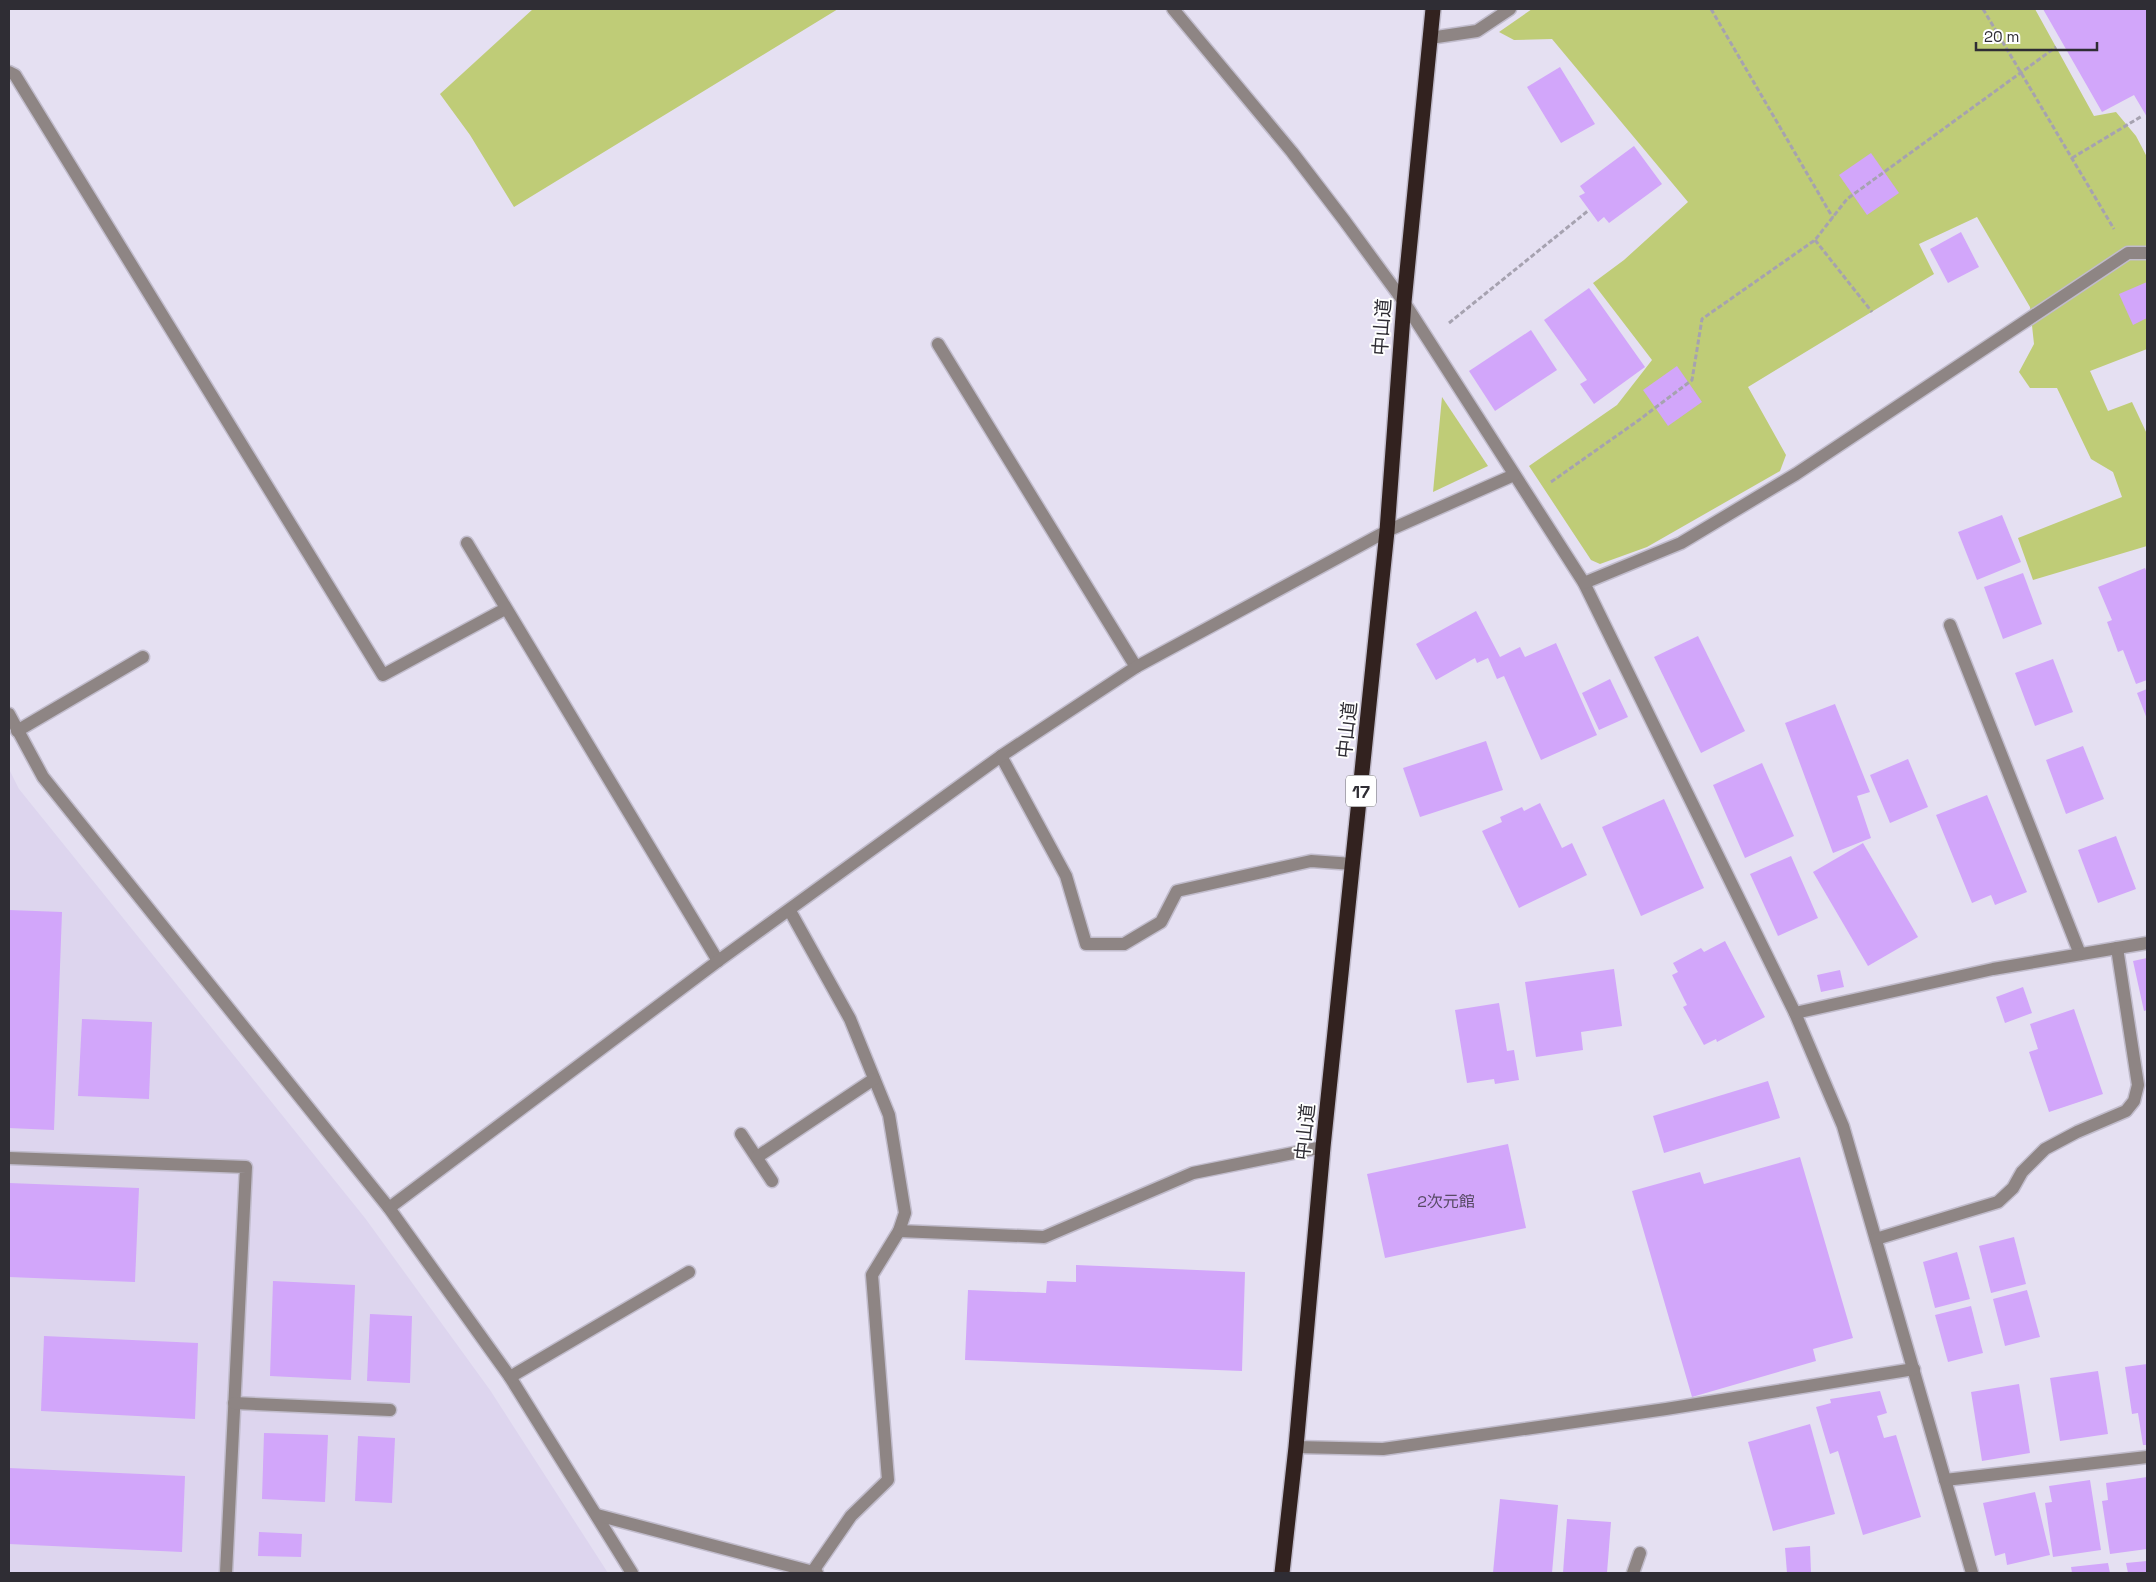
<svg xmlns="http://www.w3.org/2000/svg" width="2156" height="1582" font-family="'Space Grotesk','Noto Sans JP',sans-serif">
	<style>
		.built { fill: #ddd5ee }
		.green { fill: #bfcc77 }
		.building { fill: #d2a6fa }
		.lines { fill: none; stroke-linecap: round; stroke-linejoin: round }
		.minor-casing { stroke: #c1bccc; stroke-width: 15 }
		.highway-casing { stroke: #c1bccc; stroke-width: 18 }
		.path { stroke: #a6a2b0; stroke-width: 3; stroke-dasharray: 5 2.5; stroke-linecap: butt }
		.minor { stroke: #8e8584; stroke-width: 12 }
		.highway { stroke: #32221f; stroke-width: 15 }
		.labels { text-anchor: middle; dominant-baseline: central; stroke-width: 4; stroke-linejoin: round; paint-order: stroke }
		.number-label { font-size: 16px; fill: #584b66 }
		.shield { fill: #fff; stroke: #6d6c71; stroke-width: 1 }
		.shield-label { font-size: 18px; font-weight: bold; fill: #2f2d34 }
		.street-label { font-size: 19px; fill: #2f2d34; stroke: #fff }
	</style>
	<rect width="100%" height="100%" fill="#e5e0f2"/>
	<polygon class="built" points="9,769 19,789 365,1218 490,1390 608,1573 9,1573"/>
	<g class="green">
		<polygon points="533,9 838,9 514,207 470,135 440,94"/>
		<polygon points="1532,9 2035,9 2094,116 2116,112 2136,136 2147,157 2147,349 2090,371 2108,411 2132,402 2147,434 2147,546 2033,580 2018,538 2122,497 2113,472 2091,459 2057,388 2030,388 2019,372 2034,344 2030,307 1977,217 1919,244 1934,274 1748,387 1786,455 1780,471 1647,547 1600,564 1591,560 1529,466 1617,405 1652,360 1593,283 1624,260 1688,202 1552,39 1514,40 1499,32"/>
		<polygon points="1442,397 1488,466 1433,492"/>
	</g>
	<g class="building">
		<polygon points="2043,9 2147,9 2147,117 2134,95 2102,112"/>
		<polygon points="1560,67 1595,124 1561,143 1527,87"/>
		<polygon points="1634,146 1662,184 1609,223 1604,217 1598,222 1579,196 1585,193 1580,186"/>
		<polygon points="1871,153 1899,193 1867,215 1839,175"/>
		<polygon points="1961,232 1979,267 1948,283 1930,249"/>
		<polygon points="2147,282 2147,318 2133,325 2119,294"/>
		<polygon points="1589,288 1645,367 1594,404 1580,384 1587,380 1544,320"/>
		<polygon points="1531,330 1557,370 1495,411 1469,371"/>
		<polygon points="1677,366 1702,402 1668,426 1643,390"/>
		<polygon points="2002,515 2021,562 1977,580 1958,532"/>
		<polygon points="2145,568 2147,573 2147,680 2136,684 2123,650 2118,652 2107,622 2112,620 2098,587"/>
		<polygon points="2023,573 2042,624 2003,639 1984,587"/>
		<polygon points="1476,611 1500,657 1520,647 1525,657 1556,643 1597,735 1541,760 1504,676 1497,679 1488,658 1477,663 1475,658 1436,680 1416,644"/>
		<polygon points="1698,636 1745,731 1701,753 1654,657"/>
		<polygon points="2053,659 2073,712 2035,726 2015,673"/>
		<polygon points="1610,679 1628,717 1599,730 1582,693"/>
		<polygon points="2147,689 2147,719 2137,693"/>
		<polygon points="1835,704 1870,792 1857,796 1871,838 1833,853 1785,723"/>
		<polygon points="1486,741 1503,790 1420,817 1403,768"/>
		<polygon points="2083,746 2104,799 2066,814 2046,760"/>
		<polygon points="1908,759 1928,807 1890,823 1870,775"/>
		<polygon points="1762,763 1794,836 1745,858 1713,785"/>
		<polygon points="1987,795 2027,892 1995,905 1991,895 1972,903 1936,815"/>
		<polygon points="1664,799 1704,888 1641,916 1602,827"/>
		<polygon points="1540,803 1562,848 1572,843 1587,875 1519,908 1482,831 1502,822 1500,817 1522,807 1524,811"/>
		<polygon points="2116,836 2136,889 2098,903 2078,850"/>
		<polygon points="1863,843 1918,937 1868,966 1813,872"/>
		<polygon points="1791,856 1818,918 1778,936 1750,874"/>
		<polygon points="9,910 62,912 54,1130 9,1128"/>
		<polygon points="1725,941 1765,1017 1717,1042 1716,1039 1704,1045 1683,1007 1687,1005 1672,975 1678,972 1673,963 1701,948 1704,952"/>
		<polygon points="2147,958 2147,1010 2144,1011 2133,961"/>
		<polygon points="1614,969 1622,1026 1581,1032 1583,1050 1536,1057 1525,982"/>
		<polygon points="1840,970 1844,987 1821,992 1817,975"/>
		<polygon points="2023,987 2032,1013 2005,1023 1996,997"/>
		<polygon points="1499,1003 1507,1051 1514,1050 1519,1080 1495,1084 1494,1079 1467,1083 1455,1010"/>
		<polygon points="2074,1009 2103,1094 2049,1112 2029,1052 2038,1049 2030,1024"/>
		<polygon points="82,1019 152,1022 149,1099 78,1096"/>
		<polygon points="1768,1081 1780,1118 1664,1153 1653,1116"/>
		<polygon points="1508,1144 1526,1228 1385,1258 1367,1174"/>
		<polygon points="1800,1157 1853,1338 1813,1349 1816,1361 1692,1397 1632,1191 1700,1172 1704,1184"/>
		<polygon points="9,1183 139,1188 135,1282 9,1277"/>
		<polygon points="2014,1237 2026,1284 1991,1293 1979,1246"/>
		<polygon points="1957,1252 1970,1299 1935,1308 1923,1262"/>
		<polygon points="1076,1265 1245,1272 1242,1371 965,1360 968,1290 1046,1293 1047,1281 1076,1282"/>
		<polygon points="273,1281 355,1285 351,1380 270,1376"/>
		<polygon points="2027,1290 2040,1337 2005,1346 1993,1299"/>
		<polygon points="1971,1306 1983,1353 1948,1362 1935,1315"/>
		<polygon points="370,1314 412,1316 410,1383 367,1381"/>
		<polygon points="44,1336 198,1343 195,1419 41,1411"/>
		<polygon points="2147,1364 2147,1445 2143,1445 2138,1413 2132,1414 2125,1367"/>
		<polygon points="2098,1371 2108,1434 2060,1441 2050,1378"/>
		<polygon points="2019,1384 2030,1453 1982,1461 1971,1392"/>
		<polygon points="1880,1391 1887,1413 1877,1416 1884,1438 1896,1435 1921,1517 1863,1535 1838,1451 1830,1454 1816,1407 1831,1403 1830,1399"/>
		<polygon points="1810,1424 1835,1514 1773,1531 1748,1442"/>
		<polygon points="264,1433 328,1435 325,1502 262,1499"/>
		<polygon points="358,1436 395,1438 392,1503 355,1501"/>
		<polygon points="9,1468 185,1476 182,1552 9,1544"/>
		<polygon points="2147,1477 2147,1549 2110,1554 2102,1501 2108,1500 2106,1483"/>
		<polygon points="2090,1480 2101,1550 2053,1557 2045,1503 2052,1502 2049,1486"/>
		<polygon points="2035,1492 2050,1555 2007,1565 2005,1553 1995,1556 1983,1503"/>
		<polygon points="1500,1499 1558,1505 1552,1573 1493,1573"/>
		<polygon points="1567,1519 1611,1522 1607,1573 1563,1573"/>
		<polygon points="259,1532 302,1534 301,1557 258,1556"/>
		<polygon points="1810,1546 1811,1573 1787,1573 1785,1548"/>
		<polygon points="2147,1561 2147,1573 2128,1573 2126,1563"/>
		<polygon points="2108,1563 2110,1573 2072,1573 2071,1567"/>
	</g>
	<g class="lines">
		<defs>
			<g id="minor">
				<polyline points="1173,9 1292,152 1344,220 1404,302 1584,583 1795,1013 1843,1126 1972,1573"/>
				<polyline points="1430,38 1477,31 1510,9"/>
				<polyline points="9,72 15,75 383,675 505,609"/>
				<polyline points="938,344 1136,667"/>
				<polyline points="467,543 718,961"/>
				<polyline points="1584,583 1681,543 1796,474 2128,253 2147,253"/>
				<polyline points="1950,625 2080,954"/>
				<polyline points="9,714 43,777 389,1208 510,1377 632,1573"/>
				<polyline points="17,731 143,657"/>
				<polyline points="1001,756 1066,876 1086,944 1124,944 1161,922 1177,891 1311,861 1353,864"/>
				<polyline points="790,911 850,1019 889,1115 905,1213 899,1231 872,1275 888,1480 851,1516 813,1571"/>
				<polyline points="1795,1013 1993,969 2147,943"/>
				<polyline points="741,1134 772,1181"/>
				<polyline points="757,1157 874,1079"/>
				<polyline points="9,1158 246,1167 226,1573"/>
				<polyline points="389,1208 718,961 1001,756 1136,667 1387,531 1514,475"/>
				<polyline points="899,1231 1044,1237 1193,1173 1323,1147"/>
				<polyline points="1876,1239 1998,1202 2013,1188 2022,1172 2045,1149 2077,1132 2126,1111 2134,1101 2138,1085 2117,948"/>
				<polyline points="510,1377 689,1272"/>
				<polyline points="234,1403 390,1410"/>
				<polyline points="1296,1447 1383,1449 1666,1409 1914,1369"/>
				<polyline points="1945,1480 2147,1457"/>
				<polyline points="597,1515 817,1573"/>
				<polyline points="1633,1573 1640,1553"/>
			</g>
			<polyline id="highway" points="1282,1573 1296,1447 1323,1147 1387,531 1404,302 1433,9"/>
		</defs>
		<use href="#minor" class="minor-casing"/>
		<use href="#highway" class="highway-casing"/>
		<g class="path">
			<polyline points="1711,9 1833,218"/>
			<polyline points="1983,9 2114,229"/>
			<polyline points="2072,158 2142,116"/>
			<polyline points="1815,240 1872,312"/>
			<polyline points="1449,323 1589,210"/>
			<polyline points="1551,482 1639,420 1692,380 1702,319 1815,240 1847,199 2056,47"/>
		</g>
		<use href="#minor" class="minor"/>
		<use href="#highway" class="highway"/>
	</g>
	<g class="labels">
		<g class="number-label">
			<text x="1446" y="1201">2次元館</text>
		</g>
		<rect class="shield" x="1346" y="775.5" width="30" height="31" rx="4"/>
		<g class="shield-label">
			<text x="1361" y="791">17</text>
		</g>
		<g class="street-label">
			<text transform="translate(1382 327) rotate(-86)">中山道</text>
			<text transform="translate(1347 730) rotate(-84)">中山道</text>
			<text transform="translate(1305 1132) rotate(-84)">中山道</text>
		</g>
	</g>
	<rect width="2156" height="1582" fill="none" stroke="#2f2d34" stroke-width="20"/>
	<path d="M1976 42v8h121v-8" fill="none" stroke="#2f2d34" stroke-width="2.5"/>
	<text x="1984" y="42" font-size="15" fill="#2f2d34" stroke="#ffffff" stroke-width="4" paint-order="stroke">20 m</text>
</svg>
